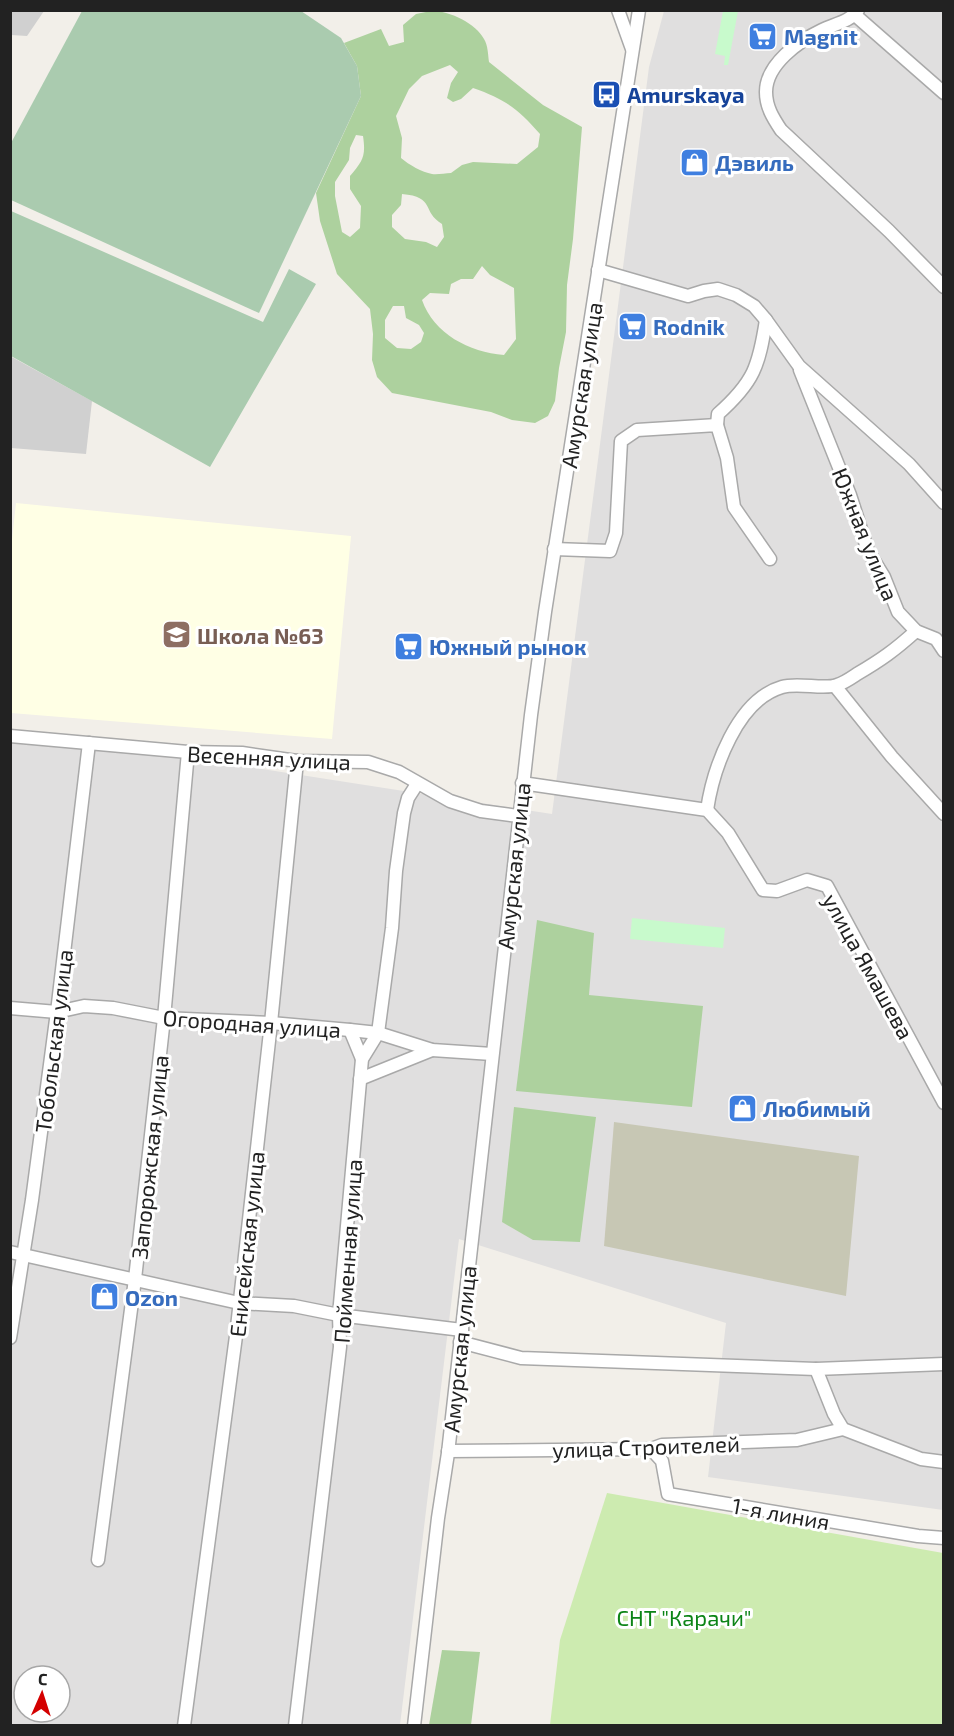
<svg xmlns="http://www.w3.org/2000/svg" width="954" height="1736" font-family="'Exo 2',sans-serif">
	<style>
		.residential { fill: #e0dfdf; fill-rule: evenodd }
		.education { fill: #ffffe5 }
		.religious { fill: #d0d0d0 }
		.construction { fill: #c7c7b4 }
		.grass { fill: #cdebb0 }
		.forest { fill: #add19e; fill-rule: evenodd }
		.cemetery { fill: #aacbaf }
		.park { fill: #c8facc }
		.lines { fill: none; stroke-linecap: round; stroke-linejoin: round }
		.minor-casing { stroke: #a9a9a9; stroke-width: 15 }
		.minor { stroke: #fff; stroke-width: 12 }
		.labels { text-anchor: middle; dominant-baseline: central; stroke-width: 6; stroke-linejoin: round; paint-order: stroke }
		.shop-label { font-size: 22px; font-weight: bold; fill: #366cbe; stroke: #fff; text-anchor: start }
		.transit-label { font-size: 22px; font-weight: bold; fill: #164399; stroke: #fff; text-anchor: start }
		.street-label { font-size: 22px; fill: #222; stroke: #fff }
		.education-label { font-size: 22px; font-weight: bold; fill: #785e54; stroke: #fff; text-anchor: start }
		.park-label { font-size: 22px; fill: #0c8416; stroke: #fff }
	</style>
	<rect width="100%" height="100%" fill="#f2efe9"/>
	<path class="residential" d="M664,11h279v1499l-235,-33 18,-154 -267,-84 -59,486h-389l-1,-995 542,84 97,-747zM24,1676h36v36h-36z"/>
	<polygon class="education" points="16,503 351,536 332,739 11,713 10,558"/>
	<g class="religious">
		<polygon points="10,11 11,10 44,11 27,36 11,35"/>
		<polygon points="10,356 92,401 86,454 11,448"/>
	</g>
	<polygon class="construction" points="614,1122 859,1156 846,1296 604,1246"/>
	<polygon class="grass" points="607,1493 943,1553 943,1725 550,1725 560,1640"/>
	<g class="forest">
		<path d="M431,11c17,-1 45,12 53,28 4,6 4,16 5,23l54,43 39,22 -9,112 -6,46 -1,47 -7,36 -4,33 -7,15 -13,7 -23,-3 -21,-8 -99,-19 -15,-16 -5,-17 1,-26 -3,-25 -33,-35 -17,-53 -4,-28 45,-97 -4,-30 -13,-23 37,-14 8,17 15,-4 -1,-17 13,-11zM450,65l8,7 -7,11 -4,15 6,4 8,-3 12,-11c32,11 45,21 67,46l-2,13 -21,17 -44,-2 -11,3 -11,8c-6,0 -14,2 -19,1 -10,-2 -23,-9 -31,-16l1,-20 -6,-22 13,-27 13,-13zM356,135l7,1c3,20 0,25 -13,40v13l11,17 -1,22 -10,9 -8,-5 -7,-36v-14l14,-22 1,-12zM402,194c34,3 19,17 40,30l2,13 -7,10 -11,-5 -21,-3 -13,-12v-12l9,-10zM482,266l8,9 24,13 2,51 -12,16c-35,-3 -70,-21 -82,-55l8,-7 19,1 2,-10 10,-5h12zM393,306h11l2,12 13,7 5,8 -3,9 -10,7 -14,-1 -12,-10v-18z"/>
		<polygon points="537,920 594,933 589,995 703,1006 692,1107 516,1091"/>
		<polygon points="514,1107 596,1117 580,1242 533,1240 502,1222"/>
		<polygon points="442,1650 480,1652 471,1725 429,1725"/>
	</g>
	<g class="cemetery">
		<polygon points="82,11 301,11 341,38 357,66 361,96 259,313 11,200 11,143"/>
		<polygon points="11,211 263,322 289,269 316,284 210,467 11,356"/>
	</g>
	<g class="park">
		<polygon points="723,11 738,11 728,65 724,65 725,56 715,54"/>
		<polygon points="632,918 725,928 723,948 630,939"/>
	</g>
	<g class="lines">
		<defs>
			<g id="minor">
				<polyline points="618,10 632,49"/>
				<path d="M858,10c-8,12 -24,14 -36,20 -23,11 -56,34 -56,62 0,15 7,26 15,38l108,101 55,56"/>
				<polyline points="855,15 944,93"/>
				<polyline points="598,270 688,296 704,291 718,289 736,295 754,306 766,320 799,366 909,464 944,503"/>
				<polyline points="800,370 850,495 868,551 884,577 898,612 916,631 936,639 944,651"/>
				<path d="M717,425l1,-11c36,-32 41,-48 48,-94"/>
				<polyline points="554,549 610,551 616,533 621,441 637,430 717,425 727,458 734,507 770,559"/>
				<polyline points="835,686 892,757 944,814"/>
				<polyline points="10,736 188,752 242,753 297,761 368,762 399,772 450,801 481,811 518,816"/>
				<polyline points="522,783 707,810 728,833 763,890 777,891 807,880 827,886 944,1103"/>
				<path d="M707,810c6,-41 30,-110 75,-123 16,-5 42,3 55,-2 7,-2 14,-7 20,-11 24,-14 38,-24 59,-43"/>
				<polyline points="10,1008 57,1012 84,1006 113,1008 164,1018 271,1023 350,1030 378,1033 432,1050 492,1054"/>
				<polyline points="350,1030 362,1059"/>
				<polyline points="360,1079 432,1050"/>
				<polyline points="10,1252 239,1303 294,1306 339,1315 462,1330"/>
				<polyline points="10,1338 32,1200 57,1012 89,743"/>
				<polyline points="460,1342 521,1358 816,1369 944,1364"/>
				<polyline points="816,1369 834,1414 843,1429 921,1459 944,1462"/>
				<polyline points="651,1449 662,1461 668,1494 918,1536 944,1538"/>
				<polyline points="448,1451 651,1449 662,1445 797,1440 843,1429"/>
				<polyline points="98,1560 135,1279 164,1018 188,752"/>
				<polyline points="184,1726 236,1336 271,1023 297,761"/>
				<polyline points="295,1726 340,1347 339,1315 362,1059 378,1033 392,928 396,871 404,813 408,798 417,784"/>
				<polyline points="414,1726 438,1518 448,1453 531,715 545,612 639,10"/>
			</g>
		</defs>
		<use href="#minor" class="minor-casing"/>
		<use href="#minor" class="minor"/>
	</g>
	<defs>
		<symbol id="supermarket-square" viewBox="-11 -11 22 22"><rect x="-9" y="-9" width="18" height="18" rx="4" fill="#3f7fe0" stroke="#fff"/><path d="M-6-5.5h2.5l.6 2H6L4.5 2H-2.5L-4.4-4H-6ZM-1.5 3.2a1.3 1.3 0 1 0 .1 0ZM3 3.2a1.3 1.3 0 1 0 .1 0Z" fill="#fff"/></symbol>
		<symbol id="bus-square" viewBox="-11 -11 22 22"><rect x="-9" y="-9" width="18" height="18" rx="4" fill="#1a4fb4" stroke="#fff"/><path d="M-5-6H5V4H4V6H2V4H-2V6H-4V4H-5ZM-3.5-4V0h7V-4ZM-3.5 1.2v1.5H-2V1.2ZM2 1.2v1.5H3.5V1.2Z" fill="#fff"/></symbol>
		<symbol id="shop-square" viewBox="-11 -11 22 22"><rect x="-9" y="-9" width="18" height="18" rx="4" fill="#3f7fe0" stroke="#fff"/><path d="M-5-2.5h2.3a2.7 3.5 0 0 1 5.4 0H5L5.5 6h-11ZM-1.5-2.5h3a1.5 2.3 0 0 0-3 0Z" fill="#fff"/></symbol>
		<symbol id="school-square" viewBox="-11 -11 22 22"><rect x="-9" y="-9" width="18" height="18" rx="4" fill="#8d6e63" stroke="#fff"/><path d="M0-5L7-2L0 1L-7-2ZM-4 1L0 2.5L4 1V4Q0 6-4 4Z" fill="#fff"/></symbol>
	</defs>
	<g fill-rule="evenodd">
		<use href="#supermarket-square" x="746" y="20" width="33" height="33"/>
		<use href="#bus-square" x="590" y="78" width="33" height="33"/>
		<use href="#shop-square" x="678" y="146" width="33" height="33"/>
		<use href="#supermarket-square" x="616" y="310" width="33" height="33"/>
		<use href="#school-square" x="160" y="618" width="33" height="33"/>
		<use href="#supermarket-square" x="392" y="630" width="33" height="33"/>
		<use href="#shop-square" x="726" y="1092" width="33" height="33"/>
		<use href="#shop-square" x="88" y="1280" width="33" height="33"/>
	</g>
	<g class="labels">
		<g class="shop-label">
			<text x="784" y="36">Magnit</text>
			<text x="715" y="162">Дэвиль</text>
			<text x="653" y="326">Rodnik</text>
			<text x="429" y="646">Южный рынок</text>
			<text x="763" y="1108">Любимый</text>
			<text x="125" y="1297">Ozon</text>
		</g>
		<g class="transit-label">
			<text x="627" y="94">Amurskaya</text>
		</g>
		<g class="street-label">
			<text transform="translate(581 385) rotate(-81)">Амурская улица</text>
			<text transform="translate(866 534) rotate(68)">Южная улица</text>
			<text transform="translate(269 757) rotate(3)">Весенняя улица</text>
			<text transform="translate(513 866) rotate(-84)">Амурская улица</text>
			<text transform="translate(869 966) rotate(61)">улица Ямашева</text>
			<text transform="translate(252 1023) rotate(4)">Огородная улица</text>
			<text transform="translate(53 1041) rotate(-83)">Тобольская улица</text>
			<text transform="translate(149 1157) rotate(-84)">Запорожская улица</text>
			<text transform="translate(246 1244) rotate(-84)">Енисейская улица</text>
			<text transform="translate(347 1251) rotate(-86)">Пойменная улица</text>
			<text transform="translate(459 1349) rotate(-84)">Амурская улица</text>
			<text transform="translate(646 1446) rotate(-2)">улица Строителей</text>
			<text transform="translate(781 1513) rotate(10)">1-я линия</text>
		</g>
		<g class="education-label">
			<text x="197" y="635">Школа №63</text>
		</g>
		<g class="park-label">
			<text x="684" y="1617">СНТ "Карачи"</text>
		</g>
	</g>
	<rect width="954" height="1736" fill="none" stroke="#222222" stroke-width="24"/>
	<g transform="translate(42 1694) rotate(3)"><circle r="28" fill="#ffffff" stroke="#a7a7a7" stroke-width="1.5"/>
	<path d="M0-4.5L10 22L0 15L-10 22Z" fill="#d40000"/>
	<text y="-9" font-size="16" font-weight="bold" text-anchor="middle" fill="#222222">С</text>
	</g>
</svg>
